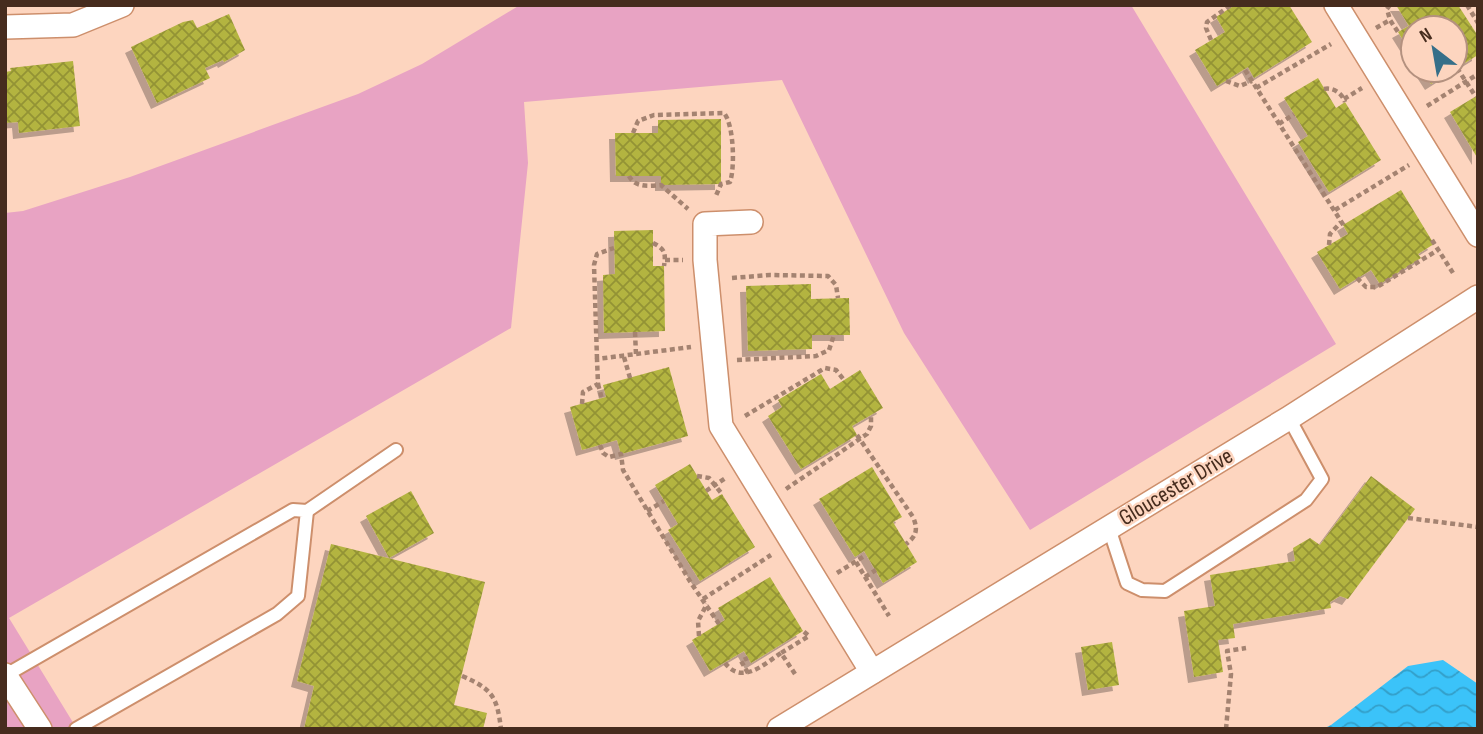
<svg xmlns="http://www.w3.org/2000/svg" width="1483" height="734" font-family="'Sofia Sans Condensed',sans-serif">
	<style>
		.grass { fill: #e8a3c3 }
		.water { fill: url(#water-waves) }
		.building { fill: url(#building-cross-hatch); filter: url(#shadow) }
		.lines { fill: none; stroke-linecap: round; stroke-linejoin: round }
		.lane-casing { stroke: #cd8f6c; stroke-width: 16 }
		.street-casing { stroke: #cd8f6c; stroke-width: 26 }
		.path { stroke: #a48371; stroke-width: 4.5; stroke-dasharray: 5 3.5; stroke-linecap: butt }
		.lane { stroke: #fff; stroke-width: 12 }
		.street { stroke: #fff; stroke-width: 23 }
		.labels { text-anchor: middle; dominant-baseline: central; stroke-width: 5; stroke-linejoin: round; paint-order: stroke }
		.street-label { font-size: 23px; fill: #462c1e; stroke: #fdd5bf }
	</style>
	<defs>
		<pattern id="water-waves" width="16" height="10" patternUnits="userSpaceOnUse" patternTransform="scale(1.75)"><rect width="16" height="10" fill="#3bc3f9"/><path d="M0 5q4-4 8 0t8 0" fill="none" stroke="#339fc9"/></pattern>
		<pattern id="building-cross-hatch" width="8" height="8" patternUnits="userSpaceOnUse" patternTransform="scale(1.75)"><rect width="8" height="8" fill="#b3b440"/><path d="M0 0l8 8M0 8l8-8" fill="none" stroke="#939335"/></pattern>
		<filter id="shadow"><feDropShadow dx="-6" dy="6" stdDeviation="0" flood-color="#0004"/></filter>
	</defs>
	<rect width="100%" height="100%" fill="#fdd5bf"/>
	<polygon class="grass" points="520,5 1131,5 1336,344 1030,530 904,333 782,80 524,102 528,163 511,328 9,618 77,729 5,729 5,213 23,211 130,177 358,94 422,64"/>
	<polygon class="water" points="1443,660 1478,684 1478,729 1323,729 1331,725 1408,666"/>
	<g class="building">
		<polygon points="1235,5 1289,5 1312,42 1254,78 1248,67 1217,86 1195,50 1225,32 1216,17"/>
		<polygon points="1396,5 1458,5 1478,36 1478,55 1455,69 1455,28 1413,28 1413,56 1398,32 1409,26"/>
		<polygon points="229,14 245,50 224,62 223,60 205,68 210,78 157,103 131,47 183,22 193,20 197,28"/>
		<polygon points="73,61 80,126 19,133 18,122 5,123 5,72 11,71 10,68"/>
		<polygon points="1422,70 1453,70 1431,84"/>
		<polygon points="1318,78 1336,108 1345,102 1381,160 1329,192 1298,142 1308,136 1284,98"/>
		<polygon points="1478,95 1478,159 1450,112"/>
		<polygon points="721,119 721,184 661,185 661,176 616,176 615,133 658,133 658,120"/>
		<polygon points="1401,190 1434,244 1418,254 1421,258 1380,284 1371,270 1340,289 1317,252 1348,234 1343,225"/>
		<polygon points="653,230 653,266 664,266 665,331 604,333 603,275 615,274 614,231"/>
		<polygon points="811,284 811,299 849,298 850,335 812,335 812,349 748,351 746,286"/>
		<polygon points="669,367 688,436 621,454 617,440 582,450 570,407 606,397 603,385"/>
		<polygon points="860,370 883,408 852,426 857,435 801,469 768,416 782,407 778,400 821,374 830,389"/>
		<polygon points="690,464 712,500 722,494 755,547 700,581 668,530 678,524 655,485"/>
		<polygon points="872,467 902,517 893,522 917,562 883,583 864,551 855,557 819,499"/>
		<polygon points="1371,476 1415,509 1348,599 1340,596 1330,602 1331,608 1233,624 1235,638 1218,640 1223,672 1194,677 1184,611 1215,606 1210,575 1295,561 1293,548 1310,538 1320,545"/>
		<polygon points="411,491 434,533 389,558 366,516"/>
		<polygon points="331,544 485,582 454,705 487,713 483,729 304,729 314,686 297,681"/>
		<polygon points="770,577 803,631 751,663 744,651 710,671 692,640 725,620 718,608"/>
		<polygon points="1112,642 1119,685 1088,690 1081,647"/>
	</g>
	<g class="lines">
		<defs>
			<g id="lane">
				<polyline points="307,511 396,450"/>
				<polyline points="1109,528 1127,583 1142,590 1165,591 1306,500 1322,479 1289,418"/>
				<polyline points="6,675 293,510 307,511 298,596 277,614 76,729"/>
			</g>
			<g id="street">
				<polyline points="1336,5 1478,235"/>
				<polyline points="5,27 73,25 122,5"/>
				<polyline points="751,222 705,224 705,260 721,426 872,672"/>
				<polyline points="5,675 40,729"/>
				<polyline points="779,729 1289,418 1478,297"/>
			</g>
		</defs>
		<use href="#lane" class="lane-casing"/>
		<use href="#street" class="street-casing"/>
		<g class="path">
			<polyline points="1390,5 1387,9 1390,20 1398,32"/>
			<polyline points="1467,5 1478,23"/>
			<polyline points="1376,28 1390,20"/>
			<polyline points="1211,40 1206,28 1207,22 1231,5"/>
			<polyline points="1457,68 1476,97"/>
			<polyline points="1245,70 1344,226"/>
			<polyline points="1226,81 1240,86 1252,81"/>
			<polyline points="1256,88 1331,44"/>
			<path d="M1324,89c9,-2 18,4 21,13"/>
			<polyline points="1344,99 1362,88"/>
			<polyline points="1427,106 1478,74"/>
			<polyline points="1279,124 1294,114"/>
			<path d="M633,133l5,-12 16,-6 70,-2c10,12 11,55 6,69l-9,2 -6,14"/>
			<path d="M629,176c6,12 20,10 32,9l27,24"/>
			<polyline points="1335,210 1409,165"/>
			<polyline points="1432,240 1453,273"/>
			<path d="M653,243c12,6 13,10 11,23"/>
			<polyline points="1329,245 1330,234 1341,222"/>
			<polyline points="665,260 683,260"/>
			<polyline points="732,278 770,275 828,276 836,285 838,298"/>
			<polyline points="1357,278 1366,287 1377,287 1438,250"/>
			<polyline points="635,332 636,355"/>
			<polyline points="624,357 630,378"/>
			<polyline points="597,359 594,265 597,254 614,248"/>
			<polyline points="737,360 816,356 829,350 834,335"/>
			<polyline points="598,384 602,399"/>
			<polyline points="582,404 583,392 598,384 597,359 691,347"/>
			<polyline points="745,416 825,368 836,370 844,380"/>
			<path d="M857,435l56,82c5,12 4,19 -7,27"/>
			<polyline points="600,445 603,453 609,457 621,454 623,470 691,583 719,624"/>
			<polyline points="697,476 709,478 722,494"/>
			<polyline points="786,489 867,434 871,426 871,415"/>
			<polyline points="706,491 727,477"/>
			<polyline points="647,511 664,501"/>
			<polyline points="1408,518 1478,527"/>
			<polyline points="856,562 889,616"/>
			<polyline points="837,573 866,555"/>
			<polyline points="865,577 876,570"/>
			<polyline points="703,599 771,555"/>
			<polyline points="699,636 698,621 707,604"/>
			<path d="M725,663c17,22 38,2 56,-10"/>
			<polyline points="748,673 741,661 748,658"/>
			<polyline points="795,674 781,653 809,636 803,631"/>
			<path d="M462,676c30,13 35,20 39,53"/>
			<polyline points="1226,729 1231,674 1227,651 1246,648"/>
		</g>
		<use href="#lane" class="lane"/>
		<use href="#street" class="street"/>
	</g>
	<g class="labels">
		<g class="street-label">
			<text transform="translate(1176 487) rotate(-31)">Gloucester Drive</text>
		</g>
	</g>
	<rect width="1483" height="734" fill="none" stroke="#462c1e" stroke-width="14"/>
	<g transform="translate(1434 49) rotate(329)"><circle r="33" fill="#fdd5bf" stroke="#b4917f" stroke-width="2"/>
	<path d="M0-5L12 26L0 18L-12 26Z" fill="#366f89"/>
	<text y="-10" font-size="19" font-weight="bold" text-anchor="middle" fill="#462c1e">N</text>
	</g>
</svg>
